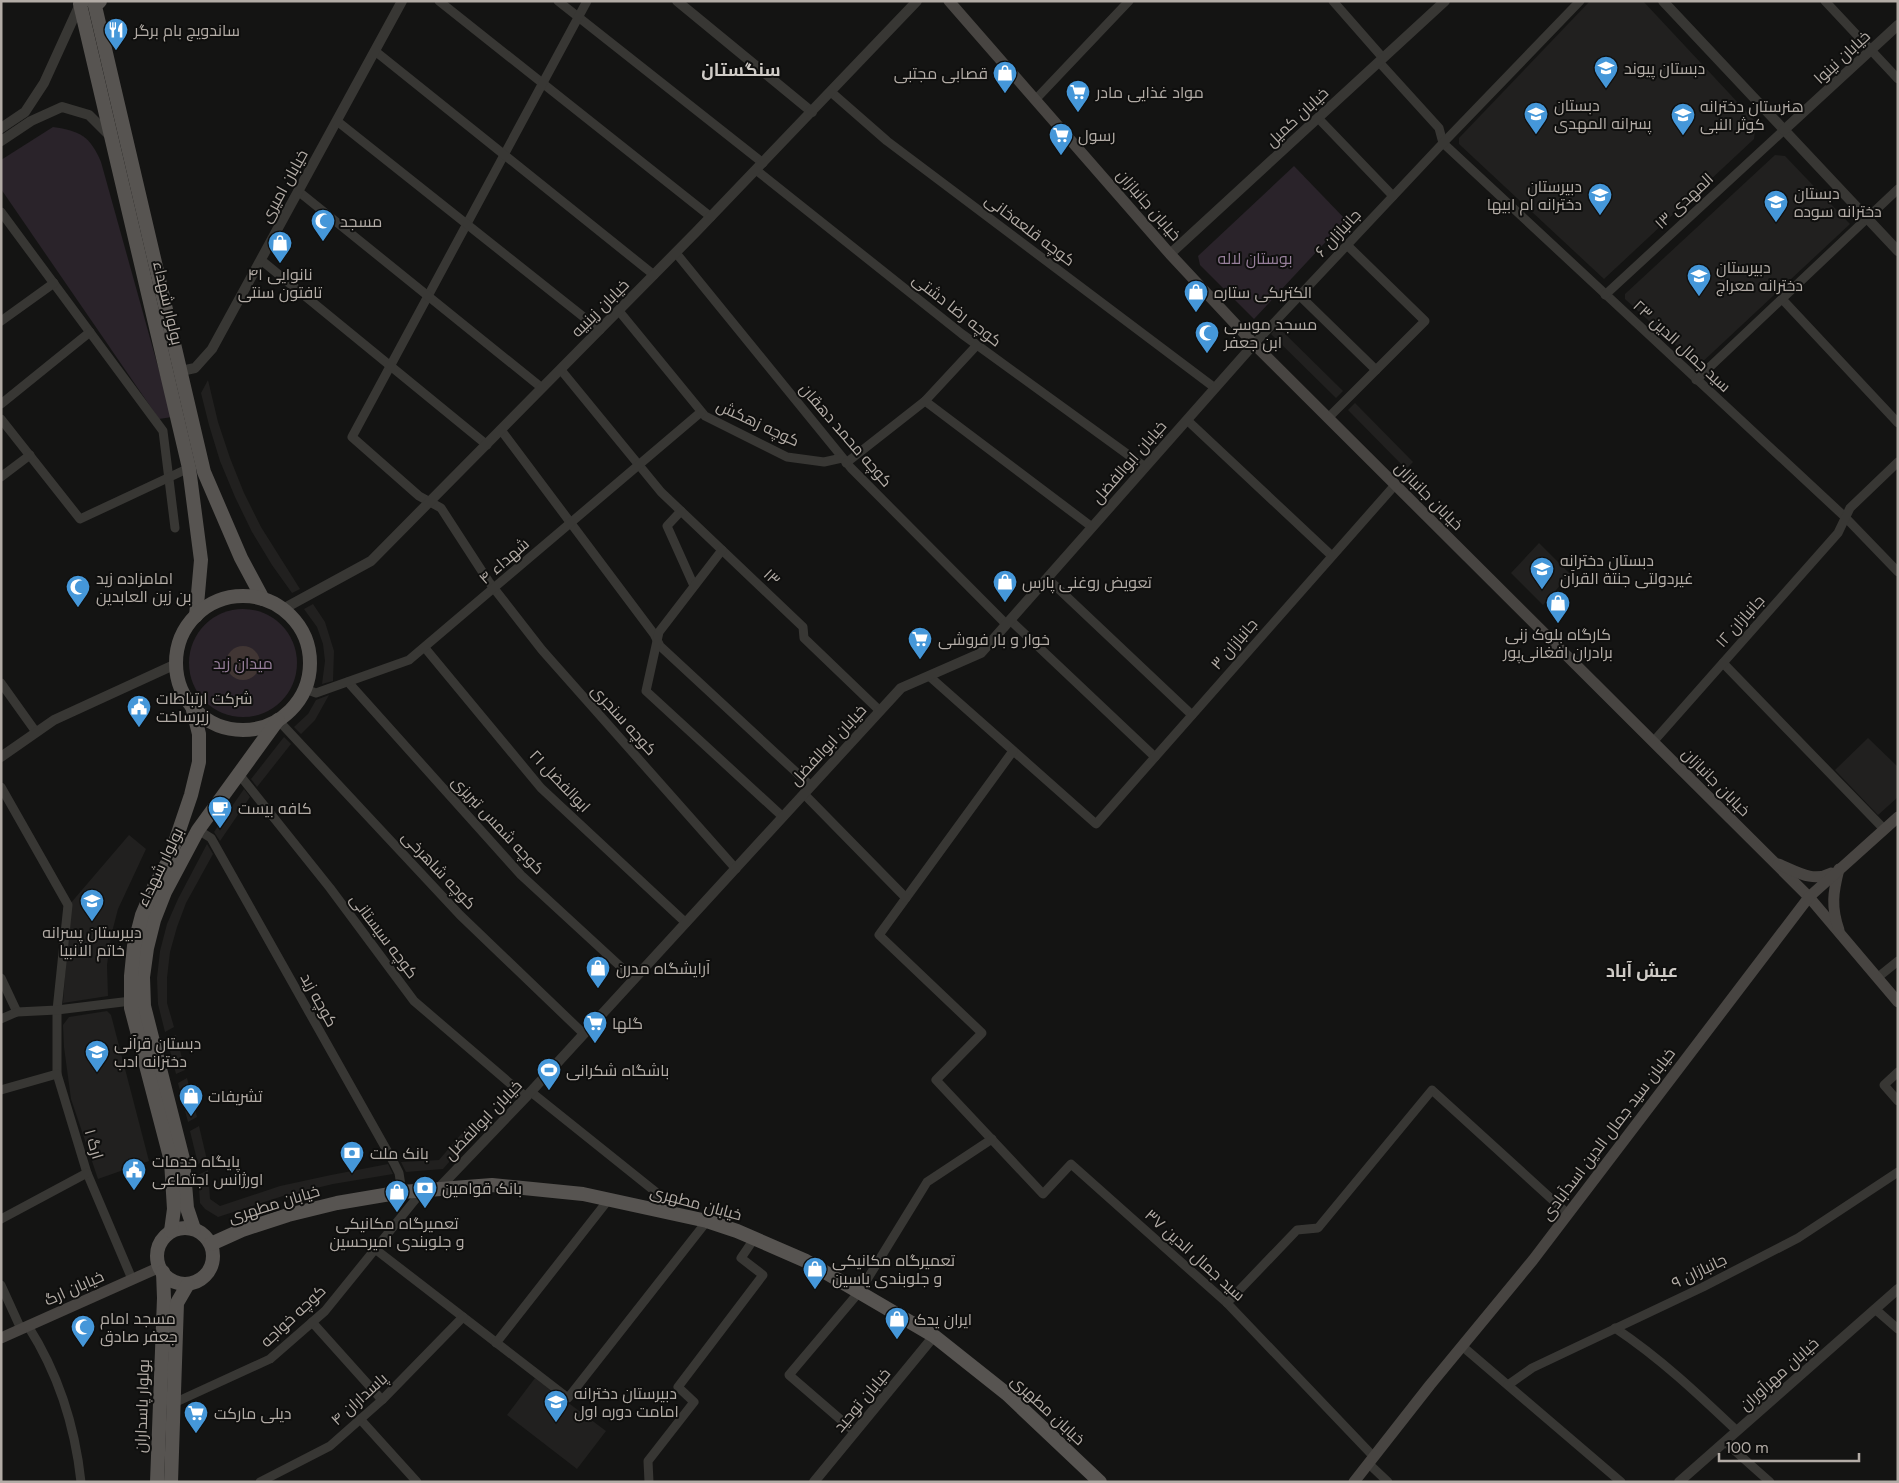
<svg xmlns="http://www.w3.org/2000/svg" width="1899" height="1483" font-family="'DM Sans',Cairo,sans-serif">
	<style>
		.built { fill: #21201f }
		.green { fill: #2a232a }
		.water { fill: #413634 }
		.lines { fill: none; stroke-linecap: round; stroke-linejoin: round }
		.minor { stroke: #383734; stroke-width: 9 }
		.tertiary { stroke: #383734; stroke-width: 10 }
		.secondary { stroke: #484542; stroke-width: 11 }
		.primary { stroke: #575451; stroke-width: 14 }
		.labels { text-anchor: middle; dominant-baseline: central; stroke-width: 4; stroke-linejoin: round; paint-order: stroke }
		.poi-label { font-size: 16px; fill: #b3aca6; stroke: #0f0f0e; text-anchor: start }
		.street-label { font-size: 16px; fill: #b3aca6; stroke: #0f0f0e }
		.park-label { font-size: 16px; fill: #977f9b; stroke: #0f0f0e }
		.neighbourhood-label { font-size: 18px; font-weight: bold; fill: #cfcbc6; stroke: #0f0f0e }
	</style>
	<rect width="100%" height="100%" fill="#141413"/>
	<g class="built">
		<polygon points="1590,1 1643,1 1756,122 1754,139 1604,279 1459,144 1459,138"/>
		<polygon points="1775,155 1785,156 1850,224 1698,366 1625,299 1625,294"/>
		<polygon points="1278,327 1343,391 1336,398 1271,334"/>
		<polygon points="208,380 218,422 230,458 244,493 261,527 300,589 292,593 272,565 252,532 235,497 220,461 209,425 201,393"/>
		<polygon points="1355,403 1413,462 1406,469 1348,410"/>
		<polygon points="1539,543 1570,574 1543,605 1511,573"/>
		<polygon points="313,604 325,622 334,651 333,681 322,684 325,661 323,644 317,627 304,609"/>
		<polygon points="329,695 315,720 301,734 294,727 308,714 316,700"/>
		<polygon points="284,737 291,744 257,787 251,779"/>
		<polygon points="1868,738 1898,767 1898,797 1878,815 1835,770"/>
		<polygon points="244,789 250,797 220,841 214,832"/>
		<polygon points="129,835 146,849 118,909 111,936 107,965 108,996 63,1003 70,904"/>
		<polygon points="207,844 213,854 186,903 177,927 170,952 167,978 167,1003 174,1027 165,1032 158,1004 157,978 160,951 167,924 178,899"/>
		<polygon points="107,1011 111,1015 149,1161 98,1179 71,1099 64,1047 63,1025 69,1017"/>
		<polygon points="176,1035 185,1070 176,1074 167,1039"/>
		<polygon points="187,1078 197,1117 188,1122 178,1083"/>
		<polygon points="469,1125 474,1133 443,1169 406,1172 401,1162 439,1160"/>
		<polygon points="199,1126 207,1160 198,1164 190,1131"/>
		<polygon points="388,1164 393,1174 333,1184 283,1196 218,1217 205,1209 200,1203 198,1175 208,1170 210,1199 220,1206 280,1186 331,1175"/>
		<polygon points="535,1378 606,1431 577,1469 507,1415"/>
	</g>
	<g class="green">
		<path d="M53,127c27,4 37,9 48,35l71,255 -13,2 -158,-230v-29z"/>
		<polygon points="1294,166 1346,220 1254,319 1200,265 1198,256"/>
		<circle cx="243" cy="663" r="54"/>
	</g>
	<circle class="water" cx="243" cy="663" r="17"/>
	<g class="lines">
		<g class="minor">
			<polyline points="439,1 711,217"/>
			<polyline points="558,1 763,163"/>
			<polyline points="587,1 352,437 419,496 441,508 489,582 542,650 736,869"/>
			<polyline points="1333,1 1383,58"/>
			<polyline points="1825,1 1898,79"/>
			<polyline points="375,51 654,275"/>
			<polyline points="1379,62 1439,128 1443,143"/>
			<polyline points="831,92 887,141 1215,388"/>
			<polyline points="1035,100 1129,1"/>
			<polyline points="1318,118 1393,196"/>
			<polyline points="337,121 600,330"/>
			<polyline points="1443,143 1845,517 1898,572"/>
			<polyline points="756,170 962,334 1145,467"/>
			<polyline points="298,191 542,388"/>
			<polyline points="1,212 163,431 175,528"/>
			<polyline points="676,253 851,468 1006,624"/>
			<polyline points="261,260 487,445"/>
			<polyline points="1605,295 1784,130"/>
			<polyline points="1300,296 1376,370"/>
			<polyline points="1782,299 1898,423"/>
			<polyline points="619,311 705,416 787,457 824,462 842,458"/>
			<polyline points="1,321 54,283"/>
			<polyline points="1254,344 1443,143 1580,1"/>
			<polyline points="561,370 661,492 803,627 804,638 880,711"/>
			<polyline points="1696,380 1898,189"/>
			<polyline points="925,401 1092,527"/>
			<polyline points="1,404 90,332"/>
			<polyline points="1328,418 1425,321 1347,245"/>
			<polyline points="1,419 80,519 189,468"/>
			<polyline points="1187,420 1332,556"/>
			<polyline points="501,430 654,634 660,646 811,786"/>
			<polyline points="846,463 925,401 977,345"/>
			<polyline points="1,477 30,455"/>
			<polyline points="681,511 667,526 694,586"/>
			<polyline points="722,550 659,632 646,691 783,817"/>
			<polyline points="1047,578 1192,715"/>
			<polyline points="1010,620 1155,757"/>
			<polyline points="425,648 541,788 686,923"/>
			<polyline points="1723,663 1884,829"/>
			<polyline points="929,676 1096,824 1395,485"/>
			<polyline points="348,682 521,875 634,979"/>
			<polyline points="1,683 36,732"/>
			<polyline points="305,689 316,693 409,660 701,412"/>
			<polyline points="278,720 460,915 584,1034"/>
			<polyline points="1653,742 1838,533 1850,508 1898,462"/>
			<polyline points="1013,751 879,935 982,1033 936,1080 1043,1194 1071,1164 1227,1303 1374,1457"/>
			<polyline points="238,773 330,888 414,1001 526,1097"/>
			<polyline points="1,787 68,905 57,1010 57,1074 87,1173 132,1279"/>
			<polyline points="804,794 906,898"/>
			<polyline points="198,830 211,838 394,1163 399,1173 402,1192"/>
			<polyline points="1,978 17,1012"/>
			<polyline points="1877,978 1898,961"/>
			<polyline points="1,1019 17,1012 57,1010 131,1001"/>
			<polyline points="1898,1072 1884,1085 1898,1101"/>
			<polyline points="1,1090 57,1074"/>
			<polyline points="531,1092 657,1193 654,1209"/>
			<polyline points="1,1219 87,1173"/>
			<polyline points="375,1249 568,1398 707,1221"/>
			<polyline points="1,1285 21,1329"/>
			<polyline points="1227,1303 1297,1230 1318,1228 1432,1090 1568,1214"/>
			<polyline points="1875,1309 1898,1329"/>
			<polyline points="312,1322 382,1400"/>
			<path d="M28,1326c30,47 47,100 53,156"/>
			<path d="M1615,1328c45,30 83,66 122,103"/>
			<polyline points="496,1343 609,1199"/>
			<polyline points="1462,1346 1621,1482"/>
			<polyline points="1508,1385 1532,1368 1703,1287 1798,1238 1898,1172"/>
			<polyline points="174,1403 270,1359 325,1311 423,1190"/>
			<polyline points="360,1419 417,1482"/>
			<polyline points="855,1432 789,1375 860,1291 927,1182 992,1139"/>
			<polyline points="1725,1442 1770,1482"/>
			<polyline points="1369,1464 1388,1482"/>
			<polyline points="260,1482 330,1446 382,1400 463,1317"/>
			<polyline points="649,1482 648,1461 694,1402 678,1387 763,1275 741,1258 754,1239"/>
		</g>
		<g class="tertiary">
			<polyline points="677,1 812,112"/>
			<polyline points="1663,1 1898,251"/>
			<polyline points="1,128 25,112 44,83 80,4"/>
			<polyline points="1784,130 1898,25"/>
			<polyline points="1,141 31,121 62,107 89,115 111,137"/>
			<polyline points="1170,254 1445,1"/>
			<polyline points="181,371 195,368 212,349 402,1"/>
			<polyline points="283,609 371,561 696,232 917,1"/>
			<polyline points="1,757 54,720 176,664"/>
			<polyline points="438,1189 526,1097 901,688 981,653 1254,344"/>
			<polyline points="814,1482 934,1336"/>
			<polyline points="1679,1482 1898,1289"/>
		</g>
		<g class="secondary">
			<polyline points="949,1 1170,254 1254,344 1809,897 1898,1002"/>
			<path d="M1778,864c18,7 34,19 53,9"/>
			<path d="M1839,930c-8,-23 -6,-38 0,-61"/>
			<polyline points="1,1338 160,1267"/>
			<polyline points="1354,1482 1430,1385 1533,1260 1809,897 1898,817"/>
		</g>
		<g class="primary">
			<polyline points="83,1 80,4 189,468 201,560 196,616"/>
			<polyline points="100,1 95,6 204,472 241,558 263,599"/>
			<circle cx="243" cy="663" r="67"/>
			<circle cx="185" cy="1256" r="28"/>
			<polyline points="194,1229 187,1208 183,1159 144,1006 143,977 147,948 154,920 165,892 198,830 278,720"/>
			<polyline points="171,1231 174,1209 171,1161 131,1008 131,976 134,946 142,915 154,887 169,860 191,795 199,762 199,734 192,706"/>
			<polyline points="211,1244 242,1230 288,1215 337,1203 402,1192 492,1185 583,1194 707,1221 737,1231 806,1261 934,1336 1007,1394 1100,1482"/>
			<polyline points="157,1482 164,1298 163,1272"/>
			<polyline points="171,1482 177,1303 188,1284"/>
		</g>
	</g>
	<defs>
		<symbol id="restaurant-pin" viewBox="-11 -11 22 30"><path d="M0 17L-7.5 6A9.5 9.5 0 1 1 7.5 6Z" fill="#4597d9" stroke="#0f0f0e"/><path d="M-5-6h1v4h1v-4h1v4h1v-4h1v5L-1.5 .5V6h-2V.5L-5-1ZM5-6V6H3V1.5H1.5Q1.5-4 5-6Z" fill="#fff"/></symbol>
		<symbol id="school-pin" viewBox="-11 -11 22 30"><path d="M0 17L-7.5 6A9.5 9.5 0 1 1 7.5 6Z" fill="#4597d9" stroke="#0f0f0e"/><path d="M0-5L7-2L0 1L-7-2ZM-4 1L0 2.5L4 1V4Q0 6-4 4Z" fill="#fff"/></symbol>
		<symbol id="shop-pin" viewBox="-11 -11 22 30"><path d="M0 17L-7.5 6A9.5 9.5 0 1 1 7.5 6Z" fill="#4597d9" stroke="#0f0f0e"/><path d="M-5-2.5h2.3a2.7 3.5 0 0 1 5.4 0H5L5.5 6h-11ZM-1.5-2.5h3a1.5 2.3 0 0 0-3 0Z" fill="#fff"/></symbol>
		<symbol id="supermarket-pin" viewBox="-11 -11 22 30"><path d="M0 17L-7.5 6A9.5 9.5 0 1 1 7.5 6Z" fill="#4597d9" stroke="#0f0f0e"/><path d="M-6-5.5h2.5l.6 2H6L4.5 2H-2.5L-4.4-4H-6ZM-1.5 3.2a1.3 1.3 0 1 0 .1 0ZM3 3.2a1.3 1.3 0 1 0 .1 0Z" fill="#fff"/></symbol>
		<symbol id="mosque-pin" viewBox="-11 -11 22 30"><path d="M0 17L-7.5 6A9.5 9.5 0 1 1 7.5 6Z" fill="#4597d9" stroke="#0f0f0e"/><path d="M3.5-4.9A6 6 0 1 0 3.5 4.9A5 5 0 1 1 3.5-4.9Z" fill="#fff"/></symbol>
		<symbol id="civic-pin" viewBox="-11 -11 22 30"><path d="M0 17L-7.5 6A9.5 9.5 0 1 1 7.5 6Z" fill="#4597d9" stroke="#0f0f0e"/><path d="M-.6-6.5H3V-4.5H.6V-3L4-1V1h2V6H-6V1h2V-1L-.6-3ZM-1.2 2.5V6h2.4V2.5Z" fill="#fff"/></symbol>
		<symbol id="cafe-pin" viewBox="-11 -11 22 30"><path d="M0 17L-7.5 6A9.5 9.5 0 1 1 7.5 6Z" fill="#4597d9" stroke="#0f0f0e"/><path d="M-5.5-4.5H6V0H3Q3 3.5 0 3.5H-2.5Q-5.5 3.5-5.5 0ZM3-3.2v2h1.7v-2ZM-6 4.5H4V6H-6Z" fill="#fff"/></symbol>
		<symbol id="stadium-pin" viewBox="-11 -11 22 30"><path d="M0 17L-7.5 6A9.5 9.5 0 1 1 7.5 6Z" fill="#4597d9" stroke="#0f0f0e"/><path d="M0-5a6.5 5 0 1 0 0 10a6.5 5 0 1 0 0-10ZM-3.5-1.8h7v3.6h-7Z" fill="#fff"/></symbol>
		<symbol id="bank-pin" viewBox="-11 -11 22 30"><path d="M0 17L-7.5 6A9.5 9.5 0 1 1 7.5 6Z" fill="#4597d9" stroke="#0f0f0e"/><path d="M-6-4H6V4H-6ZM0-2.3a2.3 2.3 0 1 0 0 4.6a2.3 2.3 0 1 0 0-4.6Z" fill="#fff"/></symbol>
	</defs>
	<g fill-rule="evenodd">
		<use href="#restaurant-pin" x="102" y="16" width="28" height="38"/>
		<use href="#school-pin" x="1592" y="54" width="28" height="38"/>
		<use href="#shop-pin" x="991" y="59" width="28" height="38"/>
		<use href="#supermarket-pin" x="1064" y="78" width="28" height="38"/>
		<use href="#school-pin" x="1522" y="100" width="28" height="38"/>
		<use href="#school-pin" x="1669" y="101" width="28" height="38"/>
		<use href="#supermarket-pin" x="1047" y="121" width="28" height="38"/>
		<use href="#school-pin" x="1586" y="181" width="28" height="38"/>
		<use href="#school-pin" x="1762" y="188" width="28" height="38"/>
		<use href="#mosque-pin" x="309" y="207" width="28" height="38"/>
		<use href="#shop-pin" x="266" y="229" width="28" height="38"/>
		<use href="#school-pin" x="1685" y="262" width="28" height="38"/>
		<use href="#shop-pin" x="1182" y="278" width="28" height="38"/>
		<use href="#mosque-pin" x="1193" y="319" width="28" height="38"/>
		<use href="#school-pin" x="1528" y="555" width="28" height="38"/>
		<use href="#shop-pin" x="991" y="568" width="28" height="38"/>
		<use href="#mosque-pin" x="64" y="573" width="28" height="38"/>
		<use href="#shop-pin" x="1544" y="589" width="28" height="38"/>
		<use href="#supermarket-pin" x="906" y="625" width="28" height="38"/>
		<use href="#civic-pin" x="125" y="693" width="28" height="38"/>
		<use href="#cafe-pin" x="206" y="794" width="28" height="38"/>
		<use href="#school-pin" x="78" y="887" width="28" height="38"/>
		<use href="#shop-pin" x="584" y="954" width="28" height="38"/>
		<use href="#supermarket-pin" x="581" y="1009" width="28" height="38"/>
		<use href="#school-pin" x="83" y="1038" width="28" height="38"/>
		<use href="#stadium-pin" x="535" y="1056" width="28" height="38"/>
		<use href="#shop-pin" x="177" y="1082" width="28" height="38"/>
		<use href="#bank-pin" x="338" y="1139" width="28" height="38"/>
		<use href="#civic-pin" x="120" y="1156" width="28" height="38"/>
		<use href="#bank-pin" x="411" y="1174" width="28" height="38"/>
		<use href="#shop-pin" x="383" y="1178" width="28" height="38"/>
		<use href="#shop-pin" x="801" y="1255" width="28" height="38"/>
		<use href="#shop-pin" x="883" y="1305" width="28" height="38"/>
		<use href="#mosque-pin" x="69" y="1313" width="28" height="38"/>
		<use href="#school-pin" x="542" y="1388" width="28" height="38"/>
		<use href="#supermarket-pin" x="182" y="1399" width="28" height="38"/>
	</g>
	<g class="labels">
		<g class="poi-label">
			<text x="134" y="30">ساندویچ بام برگر</text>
			<text x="1624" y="68">دبستان پیوند</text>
			<text x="988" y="73" text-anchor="end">قصابی مجتبی</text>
			<text x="1096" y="92">مواد غذایی مادر</text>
			<text x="1554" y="105">دبستان<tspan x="1554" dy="18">پسرانه المهدی</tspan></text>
			<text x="1700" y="106">هنرستان دخترانه<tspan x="1700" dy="18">کوثر النبی</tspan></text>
			<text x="1078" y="135">رسول</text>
			<text x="1582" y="186" text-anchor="end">دبیرستان<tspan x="1582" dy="18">دخترانه ام ابیها</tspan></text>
			<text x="1794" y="193">دبستان<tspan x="1794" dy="18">دخترانه سوده</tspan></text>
			<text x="340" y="221">مسجد</text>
			<text x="1716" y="267">دبیرستان<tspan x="1716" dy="18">دخترانه معراج</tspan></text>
			<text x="280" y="274" text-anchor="middle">نانوایی ۴۱<tspan x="280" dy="18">تافتون سنتی</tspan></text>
			<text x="1214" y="292">الکتریکی ستاره</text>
			<text x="1224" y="324">مسجد موسی<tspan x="1224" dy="18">ابن جعفر</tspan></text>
			<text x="1560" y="560">دبستان دخترانه<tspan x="1560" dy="18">غیردولتی جنتة القرآن</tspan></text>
			<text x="96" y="578">امامزاده زید<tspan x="96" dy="18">بن زین العابدین</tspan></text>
			<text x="1022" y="582">تعویض روغنی پارس</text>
			<text x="1558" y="634" text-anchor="middle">کارگاه بلوک زنی<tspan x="1558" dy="18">برادران افغانی‌پور</tspan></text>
			<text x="938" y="639">خوار و بار فروشی</text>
			<text x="156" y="698">شرکت ارتباطات<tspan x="156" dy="18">زیرساخت</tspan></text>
			<text x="238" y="808">کافه بیست</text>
			<text x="92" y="932" text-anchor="middle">دبیرستان پسرانه<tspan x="92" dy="18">خاتم الانبیا</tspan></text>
			<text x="616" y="968">آرایشگاه مدرن</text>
			<text x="612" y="1023">گلها</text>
			<text x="114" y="1043">دبستان قرآنی<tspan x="114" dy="18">دخترانه ادب</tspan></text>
			<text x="566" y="1070">باشگاه شکرانی</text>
			<text x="208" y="1096">تشریفات</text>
			<text x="370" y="1153">بانک ملت</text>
			<text x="152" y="1161">پایگاه خدمات<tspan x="152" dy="18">اورژانس اجتماعی</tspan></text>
			<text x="442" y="1188">بانک قوامین</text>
			<text x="397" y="1223" text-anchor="middle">تعمیرگاه مکانیکی<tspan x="397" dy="18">و جلوبندی امیرحسین</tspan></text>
			<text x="832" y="1260">تعمیرگاه مکانیکی<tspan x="832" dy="18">و جلوبندی یاسین</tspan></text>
			<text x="100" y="1318">مسجد امام<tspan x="100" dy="18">جعفر صادق</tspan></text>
			<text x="914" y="1319">ایران یدک</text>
			<text x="574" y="1393">دبیرستان دخترانه<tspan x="574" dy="18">امامت دوره اول</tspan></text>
			<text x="214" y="1413">دیلی مارکت</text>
		</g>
		<g class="street-label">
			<text transform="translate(1842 57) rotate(-43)">خیابان نینوا</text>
			<text transform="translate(1297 117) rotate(-43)">خیابان کمیل</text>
			<text transform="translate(284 186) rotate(-61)">خیابان امیری</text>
			<text transform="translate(1684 201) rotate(-43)">المهدی ۱۳</text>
			<text transform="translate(1149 205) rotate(49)">خیابان جانبازان</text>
			<text transform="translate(1030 230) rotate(37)">کوچه قلعه‌خانی</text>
			<text transform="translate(1338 233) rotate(-47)">جانبازان ۶</text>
			<text transform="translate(168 303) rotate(77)">بولوار شهداء</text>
			<text transform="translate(600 308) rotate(-45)">خیابان زینبیه</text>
			<text transform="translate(957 310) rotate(38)">کوچه رضا دشتی</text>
			<text transform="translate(1682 346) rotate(43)">سید جمال الدین ۲۳</text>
			<text transform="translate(758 423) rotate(25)">کوچه زهکش</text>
			<text transform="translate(846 435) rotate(49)">کوچه محمد دهقان</text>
			<text transform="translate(1129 462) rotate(-49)">خیابان ابوالفضل</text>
			<text transform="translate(1429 496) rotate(45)">خیابان جانبازان</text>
			<text transform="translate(504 561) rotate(-41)">شهداء ۴</text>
			<text transform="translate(772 577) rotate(44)">۱۳</text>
			<text transform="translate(1740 621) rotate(-48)">جانبازان ۱۲</text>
			<text transform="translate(1234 644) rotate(-49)">جانبازان ۳</text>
			<text transform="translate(624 720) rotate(48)">کوچه سنجری</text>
			<text transform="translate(828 745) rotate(-47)">خیابان ابوالفضل</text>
			<text transform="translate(560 781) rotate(46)">ابوالفضل ۲۱</text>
			<text transform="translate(1716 782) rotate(45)">خیابان جانبازان</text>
			<text transform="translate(498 825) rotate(47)">کوچه شمس تبریزی</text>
			<text transform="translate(160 867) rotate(-64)">بولوار شهداء</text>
			<text transform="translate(439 870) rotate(47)">کوچه شاهرخی</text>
			<text transform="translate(384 936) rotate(53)">کوچه سیستانی</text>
			<text transform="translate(319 1000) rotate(61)">کوچه زید</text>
			<text transform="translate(483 1120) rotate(-46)">خیابان ابوالفضل</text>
			<text transform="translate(1608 1134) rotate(-53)">خیابان سید جمال الدین اسدآبادی</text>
			<text transform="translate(94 1144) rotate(74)">ارگ ۱</text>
			<text transform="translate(696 1203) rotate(15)">خیابان مطهری</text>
			<text transform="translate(274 1204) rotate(-17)">خیابان مطهری</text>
			<text transform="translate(1195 1255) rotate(42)">سید جمال الدین ۳۷</text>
			<text transform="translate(1699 1271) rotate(-26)">جانبازان ۹</text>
			<text transform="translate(74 1288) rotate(-24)">خیابان ارگ</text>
			<text transform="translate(293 1316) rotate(-43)">کوچه خواجه</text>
			<text transform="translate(1779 1374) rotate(-42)">خیابان مهرآوران</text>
			<text transform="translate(359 1399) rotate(-42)">پاسداران ۴</text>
			<text transform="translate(862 1400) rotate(-50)">خیابان توحید</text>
			<text transform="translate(142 1406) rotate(-88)">بولوار پاسداران</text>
			<text transform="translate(1048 1410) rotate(43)">خیابان مطهری</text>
		</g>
		<g class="park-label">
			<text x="1255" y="258">بوستان لاله</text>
			<text x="243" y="663">میدان زید</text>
		</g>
		<g class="neighbourhood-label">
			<text x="741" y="70">سنگستان</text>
			<text x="1642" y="971">عیش آباد</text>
		</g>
	</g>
	<rect width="1899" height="1483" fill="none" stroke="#b3aca6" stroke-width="5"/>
	<path d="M1719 1453v8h140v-8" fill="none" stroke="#b3aca6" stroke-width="2.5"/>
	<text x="1726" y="1453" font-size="15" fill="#b3aca6" stroke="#0f0f0e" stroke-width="4" paint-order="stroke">100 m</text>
</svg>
